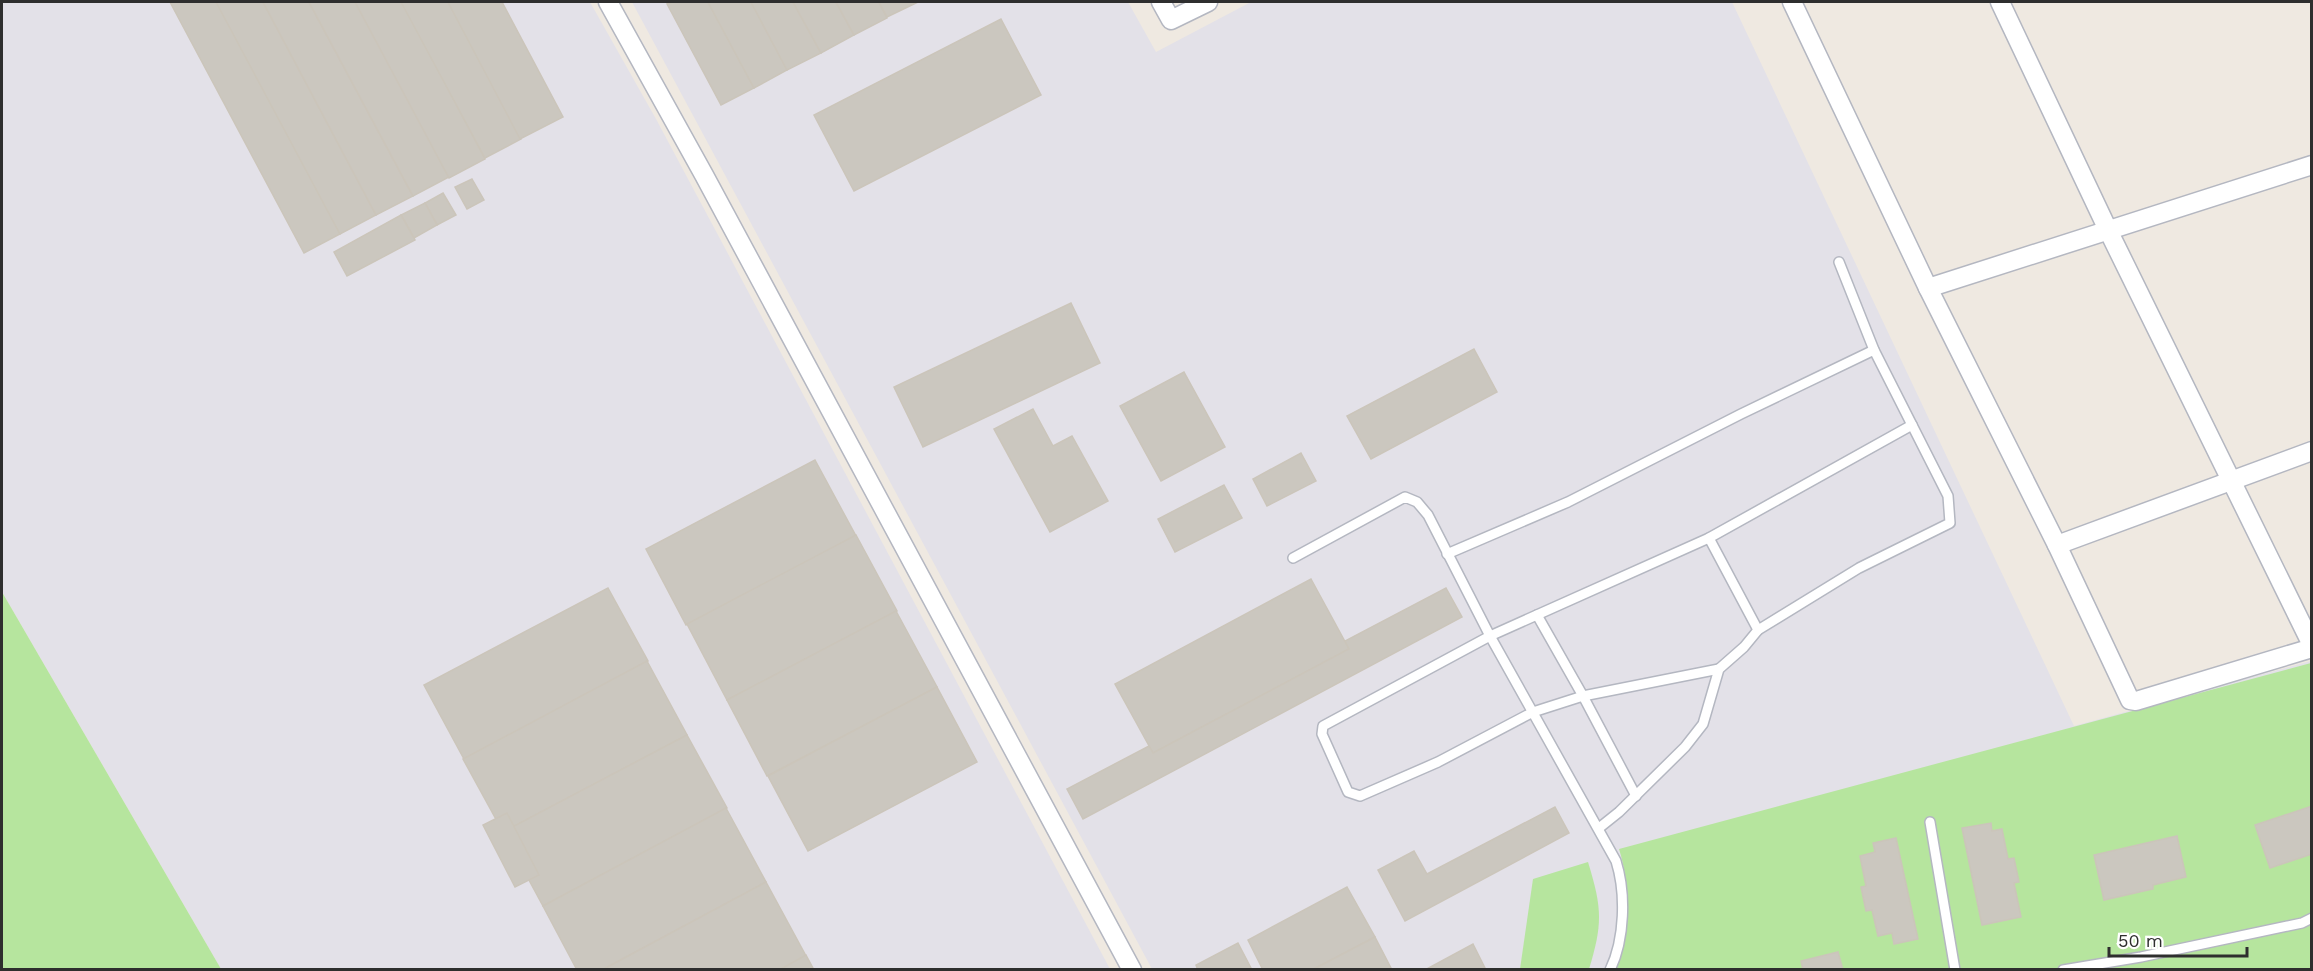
<svg xmlns="http://www.w3.org/2000/svg" width="2313" height="971" font-family="'Work Sans',sans-serif">
	<style>
		.industrial { fill: #e3e1e8 }
		.green { fill: #b6e59e }
		.building { fill: #cbc7bf; stroke: #cbc5ba; stroke-width: 1.5 }
		.lines { fill: none; stroke-linecap: round; stroke-linejoin: round }
		.lane-casing { stroke: #b4b7c1; stroke-width: 12 }
		.street-casing { stroke: #b4b7c1; stroke-width: 21 }
		.lane { stroke: #fff; stroke-width: 9 }
		.street { stroke: #fff; stroke-width: 18 }
	</style>
	<rect width="100%" height="100%" fill="#efe9e1"/>
	<g class="industrial">
		<polygon points="2,2 590,2 656,119 1110,969 221,969 2,592"/>
		<polygon points="632,2 1128,2 1156,52 1251,2 1732,2 2074,726 2311,661 2311,969 1152,969"/>
	</g>
	<g class="green">
		<polygon points="2,592 221,969 2,969"/>
		<path d="M2311,663v306l-697,1c10,-44 19,-77 5,-121z"/>
		<path d="M1588,862c14,46 15,61 1,107h-69l13,-90z"/>
	</g>
	<g class="building">
		<polygon points="170,2 217,2 340,234 304,253"/>
		<polygon points="216,2 263,2 376,215 340,234"/>
		<polygon points="263,2 309,2 413,196 376,215"/>
		<polygon points="309,2 356,2 449,177 413,196"/>
		<polygon points="355,2 402,2 485,159 449,178"/>
		<polygon points="401,2 448,2 521,139 485,158"/>
		<polygon points="448,2 502,2 563,117 520,139"/>
		<polygon points="672,2 708,2 754,88 721,105 667,4"/>
		<polygon points="708,2 751,2 787,70 754,88"/>
		<polygon points="751,2 793,2 821,53 787,70"/>
		<polygon points="793,2 836,2 854,35 821,53"/>
		<polygon points="836,2 879,2 887,18 854,35"/>
		<polygon points="879,2 918,2 887,17"/>
		<polygon points="1001,19 1041,95 854,191 814,115"/>
		<polygon points="472,179 484,200 467,209 455,187"/>
		<polygon points="443,193 456,215 437,225 425,203"/>
		<polygon points="425,203 437,225 414,238 401,215"/>
		<polygon points="401,215 415,240 347,276 334,252"/>
		<polygon points="1071,303 1100,363 923,447 894,387"/>
		<polygon points="1474,349 1497,392 1371,459 1347,416"/>
		<polygon points="1184,372 1225,447 1161,481 1120,406"/>
		<polygon points="1033,409 1053,446 1072,436 1108,501 1050,532 994,429"/>
		<polygon points="1301,453 1316,481 1267,506 1253,479"/>
		<polygon points="815,460 856,536 686,625 646,549"/>
		<polygon points="1224,485 1242,518 1175,552 1158,519"/>
		<polygon points="856,535 897,611 727,700 687,624"/>
		<polygon points="1311,579 1349,649 1153,753 1115,684"/>
		<polygon points="608,588 648,661 464,759 424,685"/>
		<polygon points="1446,588 1462,617 1083,819 1067,789 1149,746 1153,753 1349,649 1345,641"/>
		<polygon points="896,611 937,687 767,776 727,700"/>
		<polygon points="647,661 687,735 503,832 463,759"/>
		<polygon points="937,687 977,762 808,851 768,776"/>
		<polygon points="687,735 727,808 543,906 503,832"/>
		<polygon points="2312,806 2312,854 2270,868 2255,825"/>
		<polygon points="1555,807 1569,833 1405,921 1378,870 1414,851 1427,874"/>
		<polygon points="726,808 766,882 602,970 577,970 543,906"/>
		<polygon points="507,813 539,875 515,887 483,825"/>
		<polygon points="1991,823 1992,831 2002,829 2008,859 2014,858 2019,882 2014,883 2021,917 1982,925 1962,828"/>
		<polygon points="2177,836 2186,877 2153,885 2153,889 2104,900 2094,855"/>
		<polygon points="1896,838 1918,939 1894,944 1892,933 1878,936 1872,910 1866,911 1861,887 1866,886 1860,856 1875,852 1873,843"/>
		<polygon points="766,882 806,956 780,970 602,970"/>
		<polygon points="1347,887 1375,937 1312,970 1263,970 1248,940"/>
		<polygon points="1375,937 1392,970 1312,970"/>
		<polygon points="1238,943 1252,970 1198,970 1196,965"/>
		<polygon points="1473,944 1486,970 1425,970"/>
		<polygon points="1838,952 1843,970 1803,970 1801,961"/>
		<polygon points="806,955 814,970 779,970"/>
	</g>
	<g class="lines">
		<defs>
			<g id="lane">
				<polyline points="1709,538 1758,630"/>
				<polyline points="1447,554 1568,502 1741,414 1874,350"/>
				<path d="M1293,558l112,-61 12,5 11,13 62,121 126,225c10,32 9,78 -6,109"/>
				<polyline points="1537,615 1583,696 1636,796"/>
				<polyline points="1719,669 1583,696 1533,712 1438,762 1360,796 1348,792 1322,734 1323,726 1490,636 1709,538 1912,425"/>
				<polyline points="1930,822 1955,970"/>
				<polyline points="1599,828 1619,812 1685,747 1703,724 1719,669 1744,647 1758,630 1859,568 1950,523 1948,496 1874,350 1839,262"/>
				<polyline points="2063,970 2141,957 2302,923 2312,918"/>
			</g>
			<g id="street">
				<polyline points="608,2 704,175 1132,970"/>
				<polyline points="1161,2 1171,20 1208,2"/>
				<polyline points="1792,2 1928,288 2057,545 2130,700 2136,701 2312,648"/>
				<polyline points="2000,2 2108,230 2312,645"/>
				<polyline points="1928,288 2312,165"/>
				<polyline points="2057,545 2312,451"/>
			</g>
		</defs>
		<use href="#lane" class="lane-casing"/>
		<use href="#street" class="street-casing"/>
		<use href="#lane" class="lane"/>
		<use href="#street" class="street"/>
	</g>
	<rect width="2313" height="971" fill="none" stroke="#2e2e2e" stroke-width="6"/>
	<path d="M2109 947v9h138v-9" fill="none" stroke="#2e2e2e" stroke-width="3"/>
	<text x="2118" y="947" font-size="18" fill="#2e2e2e" stroke="#ffffff" stroke-width="4.5" paint-order="stroke">50 m</text>
</svg>
